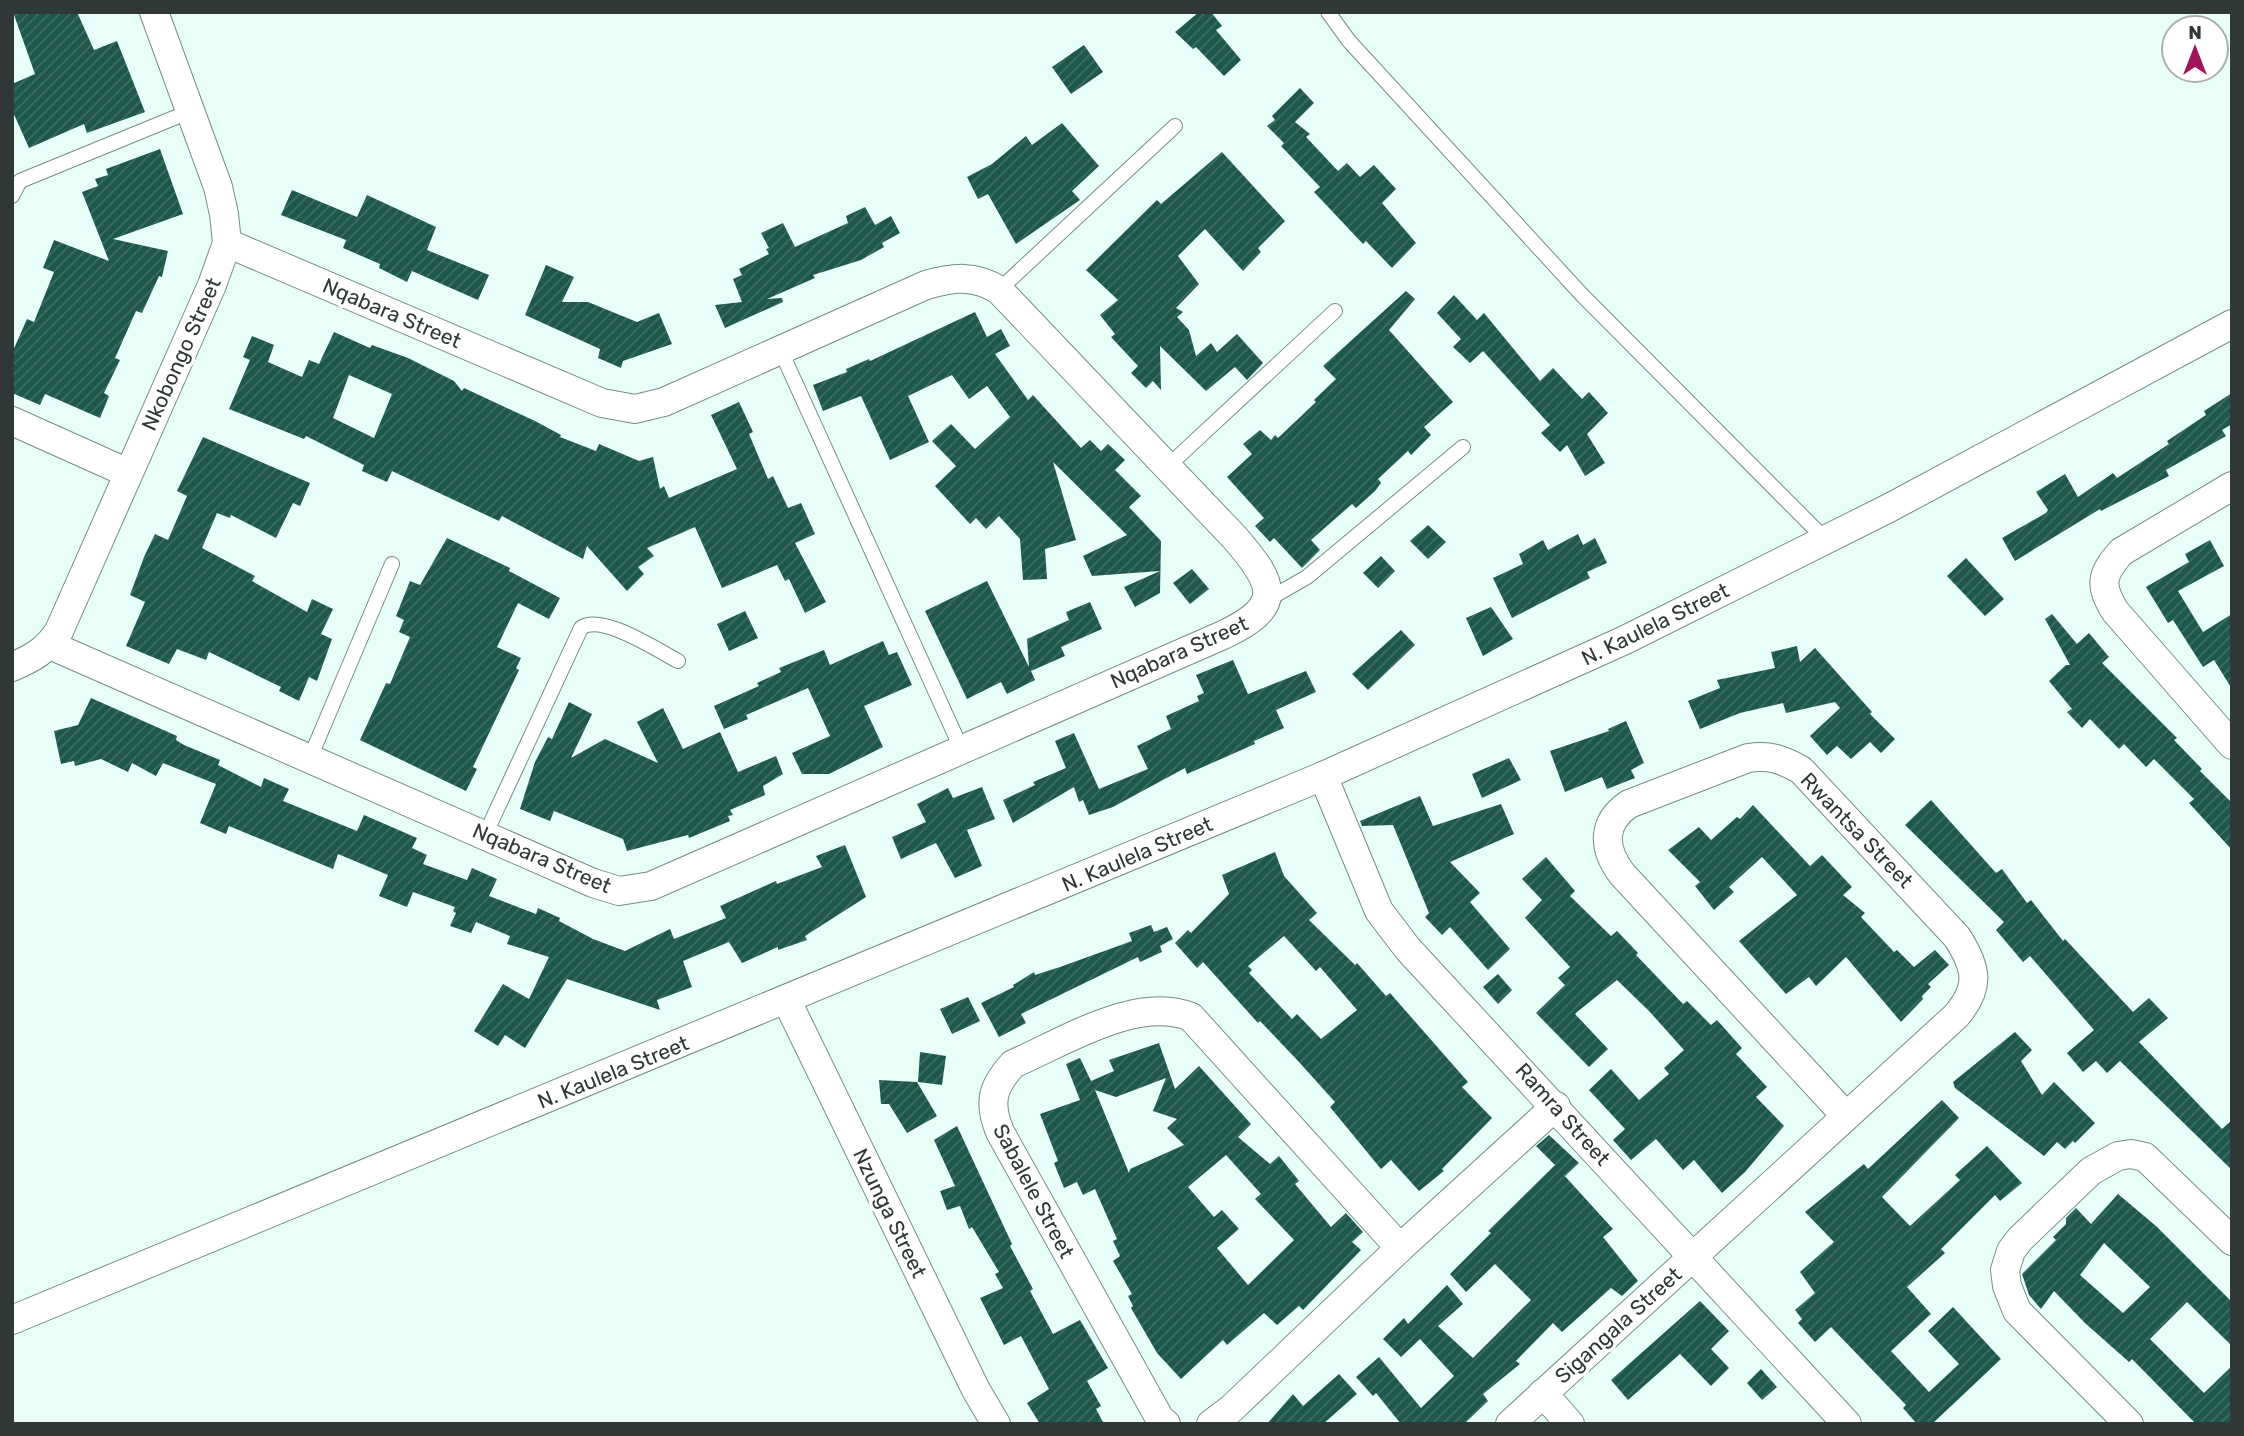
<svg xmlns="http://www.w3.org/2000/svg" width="2244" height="1436" font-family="Rubik,sans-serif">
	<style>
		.building { fill: url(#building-hatch); fill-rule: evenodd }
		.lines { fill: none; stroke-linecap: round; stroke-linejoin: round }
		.service-casing { stroke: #768c86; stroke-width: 16 }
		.minor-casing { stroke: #768c86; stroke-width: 30 }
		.service { stroke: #fff; stroke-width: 14 }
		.minor { stroke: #fff; stroke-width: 28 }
		.labels { text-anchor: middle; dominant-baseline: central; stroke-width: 7; stroke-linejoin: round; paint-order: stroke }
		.street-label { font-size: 21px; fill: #2f3836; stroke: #fff }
	</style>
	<defs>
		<pattern id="building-hatch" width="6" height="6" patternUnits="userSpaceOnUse" patternTransform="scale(1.75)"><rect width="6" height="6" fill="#1e584d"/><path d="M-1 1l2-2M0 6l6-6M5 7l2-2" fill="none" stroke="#3f6d65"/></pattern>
	</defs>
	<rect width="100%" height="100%" fill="#e7fff8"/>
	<g class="building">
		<polygon points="13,12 77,12 94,50 117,41 145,112 87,133 84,124 29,148 12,110 12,84 35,74"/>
		<polygon points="1199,12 1211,12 1222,26 1216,30 1241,60 1224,76 1196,47 1193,49 1175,32"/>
		<polygon points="1084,45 1103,72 1071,94 1052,67"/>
		<polygon points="1300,88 1314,103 1295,122 1310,134 1306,137 1338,171 1347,163 1360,177 1374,165 1396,189 1382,203 1416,243 1392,268 1366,241 1363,244 1314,192 1320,187 1281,146 1284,143 1267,126 1275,120 1272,116"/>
		<polygon points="1062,123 1099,166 1072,191 1080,200 1016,244 988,194 978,199 967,177 992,164 1026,136 1032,145"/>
		<polygon points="160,149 183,214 113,239 168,251 162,277 159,276 142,313 136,311 115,358 120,360 104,393 109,396 100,418 45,394 40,405 12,393 12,353 27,319 34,322 54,272 43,268 54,240 109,261 82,192 98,186 95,179 108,175 106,169"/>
		<polygon points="1222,152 1285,221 1258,248 1261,252 1243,271 1205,229 1178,256 1199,284 1176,308 1183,312 1177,317 1189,330 1196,356 1211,343 1217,352 1237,334 1263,363 1247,380 1235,367 1206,391 1160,346 1161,390 1153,381 1146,388 1131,373 1138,366 1111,337 1115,334 1100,315 1118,300 1086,270 1157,200 1161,204"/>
		<polygon points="292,190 357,217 367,195 436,227 427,250 489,275 478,300 412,271 407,282 379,268 380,264 343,248 346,240 281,215"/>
		<polygon points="865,207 875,225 891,216 900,233 882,243 884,247 861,260 813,275 815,278 767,299 782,298 783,302 725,328 715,305 742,302 733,279 742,275 739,269 769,254 766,249 769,248 761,233 783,223 795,247 848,223 846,216"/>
		<polygon points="546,265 574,277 562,302 588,302 637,322 659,313 672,344 623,361 621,368 598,358 600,349 525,315"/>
		<polygon points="1406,291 1415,299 1389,330 1453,402 1424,427 1431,435 1411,455 1408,451 1378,479 1381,483 1375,491 1356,508 1352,504 1311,540 1320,550 1302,568 1274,538 1270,542 1255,526 1264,518 1227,477 1252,454 1243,444 1260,430 1271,440 1275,435 1278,438 1316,402 1314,400 1336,379 1323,366"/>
		<polygon points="1454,295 1477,320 1484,313 1540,381 1553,368 1582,399 1589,392 1608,413 1587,434 1605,463 1585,476 1567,445 1560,452 1541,433 1550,425 1483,351 1470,363 1453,347 1461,339 1437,313"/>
		<polygon points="975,312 987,337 1001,329 1010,346 995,354 1028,400 1033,395 1081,448 1090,440 1101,451 1108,444 1125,460 1115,470 1141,496 1129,507 1161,541 1160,593 1135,607 1124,587 1160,571 1092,576 1083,556 1127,535 1053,462 1076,540 1045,549 1047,579 1023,580 1020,539 999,516 986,529 976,518 970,524 935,486 956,466 932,441 951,424 975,449 1010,417 987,386 969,399 952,375 908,396 929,442 890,460 861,396 823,411 813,385 847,372 846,369 869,359 870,361"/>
		<path d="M334,332l36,16 2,-3 36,13 46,23 8,10 2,-3 71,33 26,14 -1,2 36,14 3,-7 40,17 14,-4 7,32 4,-3 5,12 68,-29 -26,-54 28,-13 14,30 -4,2 19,45 5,-3 15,32 13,-5 14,31 -20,9 31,59 -21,11 -16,-34 -4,2 -8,-16 -55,23 -27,-61 -48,21 7,8 -16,11 6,7 -17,17 -40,-45 -4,13 -81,-43 -3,5 -107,-50 -5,11 -25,-11 2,-6 -58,-29 -2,3 -75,-30 21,-49 -7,-3 9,-21 22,9 -6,17 34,15 7,-17 10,4zM349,375l43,19 -18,44 -41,-20z"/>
		<polygon points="2232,393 2232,424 2222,430 2226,436 2166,470 2169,476 2101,511 2100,509 2015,561 2002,538 2046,513 2048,510 2036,492 2065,474 2078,497 2113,473 2117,478 2169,444 2167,441 2206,415 2204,411"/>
		<polygon points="203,437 310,483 300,506 293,503 276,538 231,515 230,518 217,513 202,548 255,576 252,581 307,612 312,599 333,609 321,634 332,639 317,681 309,677 299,701 279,691 281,687 209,652 206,660 177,649 169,664 126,646 145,602 130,595 144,557 155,534 168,540 187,496 177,491"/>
		<polygon points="1428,525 1446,542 1428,559 1410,541"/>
		<polygon points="1578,534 1583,545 1595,538 1607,563 1587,572 1590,578 1512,618 1493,578 1523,564 1519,554 1543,540 1548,550"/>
		<polygon points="447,538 510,568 509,571 560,598 549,619 518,603 497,647 521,658 516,668 519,670 473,767 477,769 466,791 360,740 386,683 390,684 410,637 399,632 404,620 396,616 410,581 420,585"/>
		<polygon points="2210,540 2224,566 2178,591 2203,632 2232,614 2232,689 2214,660 2203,667 2173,620 2168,623 2146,587 2189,562 2185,554"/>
		<polygon points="1381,556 1395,571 1378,588 1363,573"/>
		<polygon points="1966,558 2004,599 1985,616 1947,576"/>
		<polygon points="1192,569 1209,589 1190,604 1173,583"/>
		<polygon points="987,581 1029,667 1027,639 1069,620 1066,612 1090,602 1102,629 1061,647 1065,656 1031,671 1035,680 1007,694 1001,682 967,699 925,611"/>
		<polygon points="1491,607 1513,639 1483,656 1466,618"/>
		<polygon points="745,611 758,638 729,651 717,624"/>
		<polygon points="2052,614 2077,644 2089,633 2109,657 2102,663 2177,738 2174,740 2202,769 2200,771 2232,803 2232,850 2189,803 2194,799 2154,759 2146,767 2124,744 2119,749 2090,719 2082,728 2067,712 2072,709 2049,681 2066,665 2070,665 2045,619"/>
		<polygon points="1401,630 1415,645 1368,690 1352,674"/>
		<polygon points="883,641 889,655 897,652 912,685 864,706 883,747 829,774 802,774 792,753 830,736 808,688 746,715 748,719 724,729 714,706 759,686 757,683 781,672 779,668 824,650 830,665"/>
		<polygon points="1797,646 1800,662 1815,648 1872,712 1870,714 1895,739 1881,753 1870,742 1851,759 1837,746 1827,755 1810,736 1840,708 1835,702 1786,713 1783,703 1740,713 1700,729 1688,701 1720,688 1717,680 1775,668 1771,652"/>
		<polygon points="1233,660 1248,694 1306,671 1316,692 1276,710 1284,728 1254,741 1255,744 1187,774 1185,768 1113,807 1089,815 1083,800 1079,802 1074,787 1013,823 1003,800 1035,785 1033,782 1066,768 1055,741 1074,733 1099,789 1148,769 1137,746 1171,729 1166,716 1199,701 1197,696 1204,693 1196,675"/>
		<polygon points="91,698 177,736 176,740 184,745 220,760 218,765 261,787 264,778 289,789 283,801 357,831 364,815 417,838 412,848 427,855 423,864 467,880 472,868 497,879 489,896 536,914 538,908 560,918 559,921 593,939 625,951 670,929 674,939 726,918 720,906 776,881 777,884 822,867 816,856 845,845 866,897 805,936 807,940 778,950 778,947 742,963 729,942 683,961 692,987 657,1000 660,1010 567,979 525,1048 505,1035 498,1046 474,1031 503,984 529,999 549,957 507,944 510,936 476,922 471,933 450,926 456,913 453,911 455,907 413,892 407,907 379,896 388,875 338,854 333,869 229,826 226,834 200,823 216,784 163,763 156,776 132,763 128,772 101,759 75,766 74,761 61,764 54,731 78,725"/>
		<polygon points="569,702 592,714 571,758 605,739 658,763 637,722 663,708 683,749 720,732 738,772 776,756 783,774 763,786 765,795 730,810 733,815 728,816 730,821 689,838 688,835 627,851 623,839 554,811 550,821 520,809 535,762 548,737 552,739"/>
		<polygon points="1626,721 1644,763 1631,770 1635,778 1607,789 1602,777 1565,792 1550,751 1609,731 1608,729"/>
		<polygon points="1509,758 1521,780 1482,798 1472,774"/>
		<polygon points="982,787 995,819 967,830 982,866 955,878 936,843 901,859 892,837 926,822 917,804 948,788 953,798"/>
		<polygon points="1420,796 1433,826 1501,804 1514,834 1450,862 1480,893 1470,902 1510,949 1488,970 1450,927 1442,935 1425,917 1429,913 1393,825 1362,826 1360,821"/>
		<polygon points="1931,800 1996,873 2002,869 2027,903 2031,900 2063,941 2065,939 2133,1012 2149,998 2168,1018 2139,1042 2222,1129 2232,1120 2232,1170 2120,1061 2107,1073 2096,1061 2083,1072 2067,1053 2094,1030 2030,956 2023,962 1996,930 2004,922 1905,825"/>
		<polygon points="1753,805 1810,866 1822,855 1852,887 1843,895 1865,913 1861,917 1894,952 1897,950 1914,967 1935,950 1949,965 1928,984 1931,987 1922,996 1923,999 1901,1022 1846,957 1816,986 1809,977 1786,994 1739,941 1797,895 1762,857 1729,887 1734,892 1714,910 1695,886 1700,882 1668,850 1699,827 1711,840 1737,817 1740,819"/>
		<path d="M1275,852l9,24 33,37 -8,7 46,45 2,-2 29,33 4,-3 78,89 -6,5 30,31 -50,51 2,2 -25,20 -28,-31 -10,9 -51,-62 5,-5 -36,-40 -39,-41 -2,2 -55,-61 -6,6 -22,-25 13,-13 3,3 38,-39 -7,-19zM1284,936l32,35 4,-4 37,43 -36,29 -24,-25 -5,5 -43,-46 3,-3 -4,-4z"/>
		<polygon points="1546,857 1575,891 1570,896 1611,936 1617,931 1638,953 1636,955 1683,1004 1687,1001 1711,1025 1717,1020 1742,1048 1736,1054 1767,1087 1756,1097 1784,1126 1745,1172 1722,1193 1694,1160 1683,1170 1656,1139 1631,1160 1613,1140 1625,1129 1589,1090 1611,1069 1639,1100 1669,1074 1664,1068 1684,1050 1649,1011 1617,980 1577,1012 1575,1014 1608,1049 1589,1067 1536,1013 1565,985 1558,978 1570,967 1525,918 1542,900 1522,879"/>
		<polygon points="1151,925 1154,932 1167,927 1173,939 1160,946 1162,952 1140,962 1138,957 1021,1014 1026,1023 999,1037 981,1003 1014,987 1013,985 1034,972 1035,975 1060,967 1132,941 1129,933"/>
		<polygon points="1498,974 1512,990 1498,1004 1483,987"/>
		<polygon points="968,997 980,1021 952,1034 940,1009"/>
		<polygon points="2015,1032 2032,1050 2021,1061 2042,1095 2054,1082 2095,1123 2075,1143 2073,1141 2065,1149 2057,1142 2044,1156 1955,1088 1953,1082"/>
		<path d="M1159,1043l16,46 24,-23 52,58 -13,13 32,27 9,-8 20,25 -4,3 36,43 15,-14 17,19 -11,10 9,8 -58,60 -4,-4 -22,19 -13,-12 -37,32 -4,-5 -42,39 -24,-26 -26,-45 2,-2 -5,-10 4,-2 -19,-33 7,-5 -7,-15 4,-2 -22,-50 -12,6 -6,-13 -13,6 -10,-25 4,-2 -18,-47 40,-14 -14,-36 14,-6 11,23 23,-10 -5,-11zM1166,1078l-13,33 24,8 -10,9 17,17 -54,24 -1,4 -34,-83 21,7zM1226,1155l35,39 -6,5 39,41 -46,45 -31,-37 22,-19 -17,-19 -8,7 -26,-30z"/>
		<polygon points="920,1052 946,1056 942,1085 918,1082"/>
		<polygon points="879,1080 917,1082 937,1116 907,1133 889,1104 881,1104"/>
		<polygon points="1942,1100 1959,1118 1882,1197 1910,1226 1960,1180 1955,1175 1987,1146 2022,1183 2000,1201 1995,1195 1941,1249 1945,1253 1907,1287 1931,1314 1891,1351 1929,1392 1959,1364 1928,1331 1953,1307 2001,1359 1932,1424 1917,1424 1903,1408 1906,1405 1831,1327 1815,1342 1798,1323 1802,1319 1795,1310 1815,1293 1800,1272 1834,1242 1805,1212 1864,1164 1868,1169"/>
		<polygon points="957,1126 1012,1244 1010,1246 1033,1289 1030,1291 1053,1334 1080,1320 1108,1368 1087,1381 1101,1406 1096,1409 1104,1424 1040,1424 1027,1403 1049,1389 1021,1336 1004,1345 980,1298 1003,1288 995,1274 999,1272 972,1227 969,1229 960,1206 947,1210 940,1191 955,1186 934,1140"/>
		<polygon points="1549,1135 1579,1163 1565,1176 1563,1174 1613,1229 1603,1237 1638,1281 1622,1296 1611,1288 1562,1332 1553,1323 1516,1361 1520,1364 1483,1394 1488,1401 1464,1424 1401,1424 1376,1393 1373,1396 1356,1377 1379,1357 1421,1408 1454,1376 1420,1339 1401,1357 1383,1339 1404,1318 1408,1324 1447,1285 1463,1304 1438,1326 1473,1358 1531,1300 1495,1264 1466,1292 1450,1274 1491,1233 1488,1231 1555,1165 1536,1146"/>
		<path d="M2118,1194l38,32 76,76v44l-45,-44 -37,37 54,54 28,-27v58h-36l-64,-65 -3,3 -44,-39 -31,-32 -13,18 -12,-14 -7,-21 34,-34 -3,-3 13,-13v-6l10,-10 15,16zM2104,1243l46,44 -27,26 -43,-38z"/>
		<polygon points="1700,1301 1729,1331 1711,1349 1729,1368 1711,1386 1680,1354 1628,1400 1611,1380"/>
		<polygon points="1761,1369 1777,1387 1762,1400 1747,1383"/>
		<polygon points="1339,1374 1357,1394 1323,1424 1267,1424 1293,1394 1303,1406"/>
	</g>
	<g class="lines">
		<defs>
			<g id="service">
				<polyline points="1328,12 1349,41 1582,295 1826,540"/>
				<polyline points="12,196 20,181 191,111"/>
				<polyline points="999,290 1175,126"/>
				<polyline points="780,349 961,748"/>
				<polyline points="1167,467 1335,311"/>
				<polyline points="1267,600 1307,577 1463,447"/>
				<polyline points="310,758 392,564"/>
				<path d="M485,835l96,-207c20,-15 76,22 97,33"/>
			</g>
			<g id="minor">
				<polyline points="12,421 128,473"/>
				<path d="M2232,486l-111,66c-20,23 -22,33 -6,59l117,134"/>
				<path d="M50,645l543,238 26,8 32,-5 572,-251c62,-29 52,-51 12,-97l-236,-248c-25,-15 -45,-13 -73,-5l-262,117 -29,7 -33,-6 -375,-160"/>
				<path d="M12,667c21,-9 35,-17 47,-36l153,-346 15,-42 -3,-29 -6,-27 -64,-175"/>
				<polyline points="1323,776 1379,911 1408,949 1847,1424"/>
				<polyline points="787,1001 976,1390 996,1424"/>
				<polyline points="12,1320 1323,776 1625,640 1889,508 2232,324"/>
				<polyline points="1543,1393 1570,1424"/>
				<path d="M1166,1424l-6,-5 -160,-287c-12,-29 -8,-45 13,-68 51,-22 124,-69 178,-47l209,231"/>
				<polyline points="1211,1424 1231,1409 1400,1248 1556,1106"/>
				<path d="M1510,1424l446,-408c25,-29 21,-48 1,-79l-156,-167c-19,-11 -31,-15 -53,-12l-119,46c-28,19 -26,45 -7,70l224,242"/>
				<polyline points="2129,1424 2017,1311 2007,1286 2005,1270 2011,1251 2020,1239 2091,1171 2118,1156 2131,1154 2145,1157 2232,1241"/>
			</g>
		</defs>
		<use href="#service" class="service-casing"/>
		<use href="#minor" class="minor-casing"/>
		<use href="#service" class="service"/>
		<use href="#minor" class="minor"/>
	</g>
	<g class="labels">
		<g class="street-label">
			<text transform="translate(392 313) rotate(23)">Nqabara Street</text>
			<text transform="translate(181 354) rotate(-66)">Nkobongo Street</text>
			<text transform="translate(1655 624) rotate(-26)">N. Kaulela Street</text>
			<text transform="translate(1179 652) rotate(-24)">Nqabara Street</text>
			<text transform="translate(1857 830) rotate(46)">Rwantsa Street</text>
			<text transform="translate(1137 854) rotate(-23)">N. Kaulela Street</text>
			<text transform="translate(542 858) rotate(23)">Nqabara Street</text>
			<text transform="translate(613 1072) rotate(-22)">N. Kaulela Street</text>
			<text transform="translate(1563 1114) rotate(48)">Ramra Street</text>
			<text transform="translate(1034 1191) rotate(62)">Sabalele Street</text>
			<text transform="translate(890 1213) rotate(64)">Nzunga Street</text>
			<text transform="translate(1618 1325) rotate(-42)">Sigangala Street</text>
		</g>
	</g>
	<rect width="2244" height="1436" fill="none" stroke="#2f3836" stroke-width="28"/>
	<g transform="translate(2195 49)"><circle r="33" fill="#ffffff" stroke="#acafaf" stroke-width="2"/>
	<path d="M0-5L12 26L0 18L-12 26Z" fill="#a1135a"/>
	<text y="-10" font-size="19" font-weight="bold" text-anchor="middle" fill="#2f3836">N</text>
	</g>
</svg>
